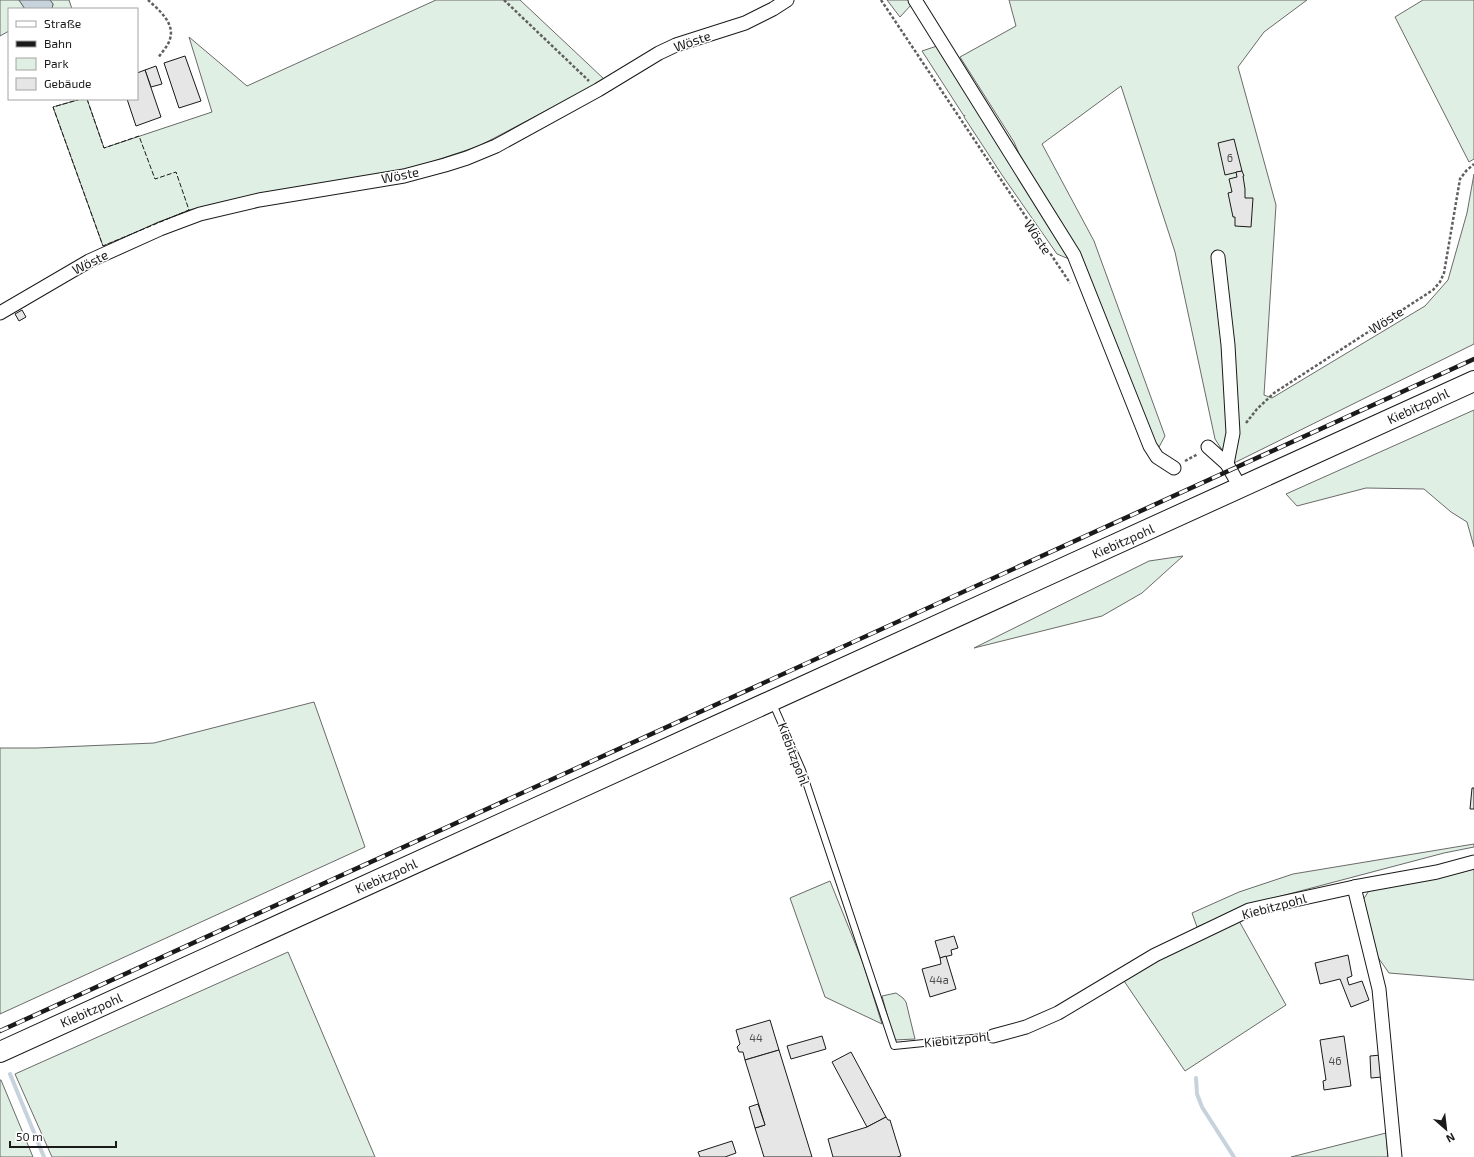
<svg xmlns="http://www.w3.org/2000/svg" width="1474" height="1157" font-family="'Exo 2',sans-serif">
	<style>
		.green { fill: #e0efe3; stroke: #6a6a6a }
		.water { fill: #c6d2dc; stroke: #6a6a6a }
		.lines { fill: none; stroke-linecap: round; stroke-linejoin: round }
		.stream { stroke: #c6d2dc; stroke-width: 4 }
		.building { fill: #e6e6e6; stroke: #1a1a1a }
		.lane-casing { stroke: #1a1a1a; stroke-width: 8 }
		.street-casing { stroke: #1a1a1a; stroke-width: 15 }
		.primary-casing { stroke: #1a1a1a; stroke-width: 22 }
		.path { stroke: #5f5f5f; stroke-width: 2.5; stroke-dasharray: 3 2; stroke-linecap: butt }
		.lane { stroke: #fff; stroke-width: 6 }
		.street { stroke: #fff; stroke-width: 13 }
		.primary { stroke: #fff; stroke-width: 20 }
		.rail-casing { stroke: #1a1a1a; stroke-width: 4.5 }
		.rail { stroke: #fff; stroke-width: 3; stroke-dasharray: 9; stroke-linecap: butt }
		.fence { stroke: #1a1a1a; stroke-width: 1; stroke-dasharray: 5 2; stroke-linecap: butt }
		.labels { text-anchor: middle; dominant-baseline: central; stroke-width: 3; stroke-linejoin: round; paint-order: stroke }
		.number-label { font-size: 11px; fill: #4d4d4d }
		.street-label { font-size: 13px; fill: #1a1a1a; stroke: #fff }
	</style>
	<rect width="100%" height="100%" fill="#fff"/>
	<g class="green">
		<polygon points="0,0 19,0 25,9 9,9 9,31 0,36"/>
		<polygon points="50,0 69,0 72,9 52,9 53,4"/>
		<polygon points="436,0 520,0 604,79 586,90 479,146 404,171 235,199 189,210 103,246 53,107 81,99 87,99 104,148 212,112 189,37 247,86"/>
		<polygon points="887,0 910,0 912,4 900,17"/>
		<polygon points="1009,0 1307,0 1264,32 1238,67 1276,205 1264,395 1272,398 1425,306 1448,280 1467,213 1474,174 1474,344 1234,463 1228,459 1215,439 1175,252 1121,86 1042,144 1094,241 1165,436 1159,447 1148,433 1079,254 1020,156 1014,142 960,57 1016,26"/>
		<polygon points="1423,0 1474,0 1474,159 1469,162 1395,17"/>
		<polygon points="937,46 1069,259 1057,254 1002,175 964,117 965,115 964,116 922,51"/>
		<polygon points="1474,410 1474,547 1467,522 1451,512 1424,489 1366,488 1297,506 1286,494"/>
		<polygon points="1183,556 1142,593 1102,616 974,648 1149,561"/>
		<polygon points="314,702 365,847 0,1014 0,748 37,748 154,743"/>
		<polygon points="1474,844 1474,847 1444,853 1251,904 1197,927 1192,913 1239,892 1293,874"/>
		<polygon points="1474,869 1474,980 1389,973 1377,956 1363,900 1370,889 1447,876"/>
		<polygon points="830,881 863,963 882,1024 825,997 790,898"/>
		<polygon points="1238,919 1286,1005 1185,1071 1122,978"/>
		<polygon points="288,952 375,1157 52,1157 15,1074"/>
		<polygon points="896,993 903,998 906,1002 915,1039 894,1040 882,996"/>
		<polygon points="0,1080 1,1080 33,1157 0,1157"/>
		<polygon points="1386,1133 1388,1157 1291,1157"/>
	</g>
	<polygon class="water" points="19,0 50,0 53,4 52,9 25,9"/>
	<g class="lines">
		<g class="stream">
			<polyline points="10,1074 44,1157"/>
			<polyline points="1196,1078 1197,1094 1202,1107 1234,1157"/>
		</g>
	</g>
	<g class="building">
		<polygon points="185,56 201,101 179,108 164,63"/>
		<polygon points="156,66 162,84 151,87 145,70"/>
		<polygon points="145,70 161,117 136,126 127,99 137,99 137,73"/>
		<polygon points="1234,139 1242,171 1225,175 1218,143"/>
		<polygon points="1242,171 1244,176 1243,176 1245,189 1245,198 1253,198 1251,227 1235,226 1235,217 1233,217 1228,193 1232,192 1229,179 1237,177 1236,172"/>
		<polygon points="22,310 26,317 19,321 15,314"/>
		<polygon points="1472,788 1474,788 1474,809 1470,809"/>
		<polygon points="954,936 958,948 951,950 952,955 940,958 935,941"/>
		<polygon points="1348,955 1352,976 1347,978 1349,985 1362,981 1369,1000 1351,1007 1340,979 1320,984 1315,963"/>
		<polygon points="946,956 956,989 930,997 922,969 941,964 940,958"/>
		<polygon points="770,1020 779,1050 745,1060 743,1052 739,1052 737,1047 740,1044 736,1030"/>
		<polygon points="822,1036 826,1049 791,1059 787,1046"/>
		<polygon points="1344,1036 1351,1086 1324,1090 1323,1081 1326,1080 1320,1040"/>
		<polygon points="779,1050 812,1157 764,1157 755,1128 765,1125 745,1060"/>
		<polygon points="851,1052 886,1117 867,1127 832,1062"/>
		<polygon points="1381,1055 1382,1077 1371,1078 1370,1056"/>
		<polygon points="758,1104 765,1125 755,1128 749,1107"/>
		<polygon points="886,1117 888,1120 890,1120 901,1156 897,1157 833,1157 828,1139 867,1127"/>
		<polygon points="732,1141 736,1153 725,1157 700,1157 698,1152"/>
	</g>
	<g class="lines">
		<defs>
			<polyline id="lane" points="773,704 802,770 894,1046 993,1036"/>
			<g id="street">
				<polyline points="915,0 1074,255 1150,446 1157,457 1174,468"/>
				<polyline points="1218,257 1228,345 1233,433 1227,464"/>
				<polyline points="0,313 89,261 160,229 200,214 259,200 404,176 445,165 467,158 496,146 598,90 659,53 676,45 745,23 773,9 787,0"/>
				<polyline points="1208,447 1227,464 1240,487"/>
				<polyline points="1354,887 1379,989 1395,1157"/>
				<polyline points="993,1036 1026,1027 1058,1013 1155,955 1249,910 1354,887 1437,872 1474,862"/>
			</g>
			<polyline id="primary" points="0,1052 1474,381"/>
		</defs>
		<use href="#lane" class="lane-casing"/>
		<use href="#street" class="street-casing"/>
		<use href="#primary" class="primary-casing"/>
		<g class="path">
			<path d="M148,0c11,10 27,23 22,39 -2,7 -8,13 -12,19"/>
			<polyline points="504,0 589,81"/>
			<polyline points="881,0 1070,283"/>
			<polyline points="1246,423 1257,409 1274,393 1433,290 1440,282 1444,273 1460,179 1466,171 1474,164"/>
			<polyline points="1185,461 1198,454"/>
		</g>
		<use href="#lane" class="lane"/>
		<use href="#street" class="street"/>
		<use href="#primary" class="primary"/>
		<defs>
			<polyline id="rail" points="0,1031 1474,359"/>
		</defs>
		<use href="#rail" class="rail-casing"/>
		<use href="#rail" class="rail"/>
		<polyline class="fence" points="81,99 53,107 103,246 189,210 176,172 155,179 139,136 104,148 87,99"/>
	</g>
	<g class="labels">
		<g class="number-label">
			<text x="1230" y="157">6</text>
			<text x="939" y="979">44a</text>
			<text x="756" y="1037">44</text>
			<text x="1335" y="1060">46</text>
		</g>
		<g class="street-label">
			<text transform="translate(692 41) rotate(-19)">Wöste</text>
			<text transform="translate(400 175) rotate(-11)">Wöste</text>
			<text transform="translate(1038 237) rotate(56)">Wöste</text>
			<text transform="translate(90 262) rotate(-27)">Wöste</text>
			<text transform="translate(1386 320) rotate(-33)">Wöste</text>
			<text transform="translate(1418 406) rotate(-25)">Kiebitzpohl</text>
			<text transform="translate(1123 541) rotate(-24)">Kiebitzpohl</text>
			<text transform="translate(794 754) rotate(69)">Kiebitzpohl</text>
			<text transform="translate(386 876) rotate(-24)">Kiebitzpohl</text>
			<text transform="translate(1274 906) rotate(-15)">Kiebitzpohl</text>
			<text transform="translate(91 1010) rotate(-24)">Kiebitzpohl</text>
			<text transform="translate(957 1039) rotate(-6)">Kiebitzpohl</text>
		</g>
	</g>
	<rect x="8" y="8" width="130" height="92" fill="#ffffff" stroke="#a3a3a3"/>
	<rect x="16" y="21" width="20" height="6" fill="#ffffff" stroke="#a3a3a3"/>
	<text x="44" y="28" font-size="12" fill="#1a1a1a">Straße</text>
	<rect x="16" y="41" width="20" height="6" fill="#1a1a1a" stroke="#a3a3a3"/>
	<text x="44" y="48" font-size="12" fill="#1a1a1a">Bahn</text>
	<rect x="16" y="58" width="20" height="12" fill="#e0efe3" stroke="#a3a3a3"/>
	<text x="44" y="68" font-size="12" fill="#1a1a1a">Park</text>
	<rect x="16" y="78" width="20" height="12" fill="#e6e6e6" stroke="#a3a3a3"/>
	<text x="44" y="88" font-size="12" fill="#1a1a1a">Gebäude</text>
	<g transform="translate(1446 1129) rotate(152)" stroke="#ffffff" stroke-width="3" paint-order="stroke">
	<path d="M0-3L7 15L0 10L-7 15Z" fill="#1a1a1a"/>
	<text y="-6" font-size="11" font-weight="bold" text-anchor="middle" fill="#1a1a1a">N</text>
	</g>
	<path d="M10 1141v6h106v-6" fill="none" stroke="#1a1a1a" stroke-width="2"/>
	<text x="16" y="1141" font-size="12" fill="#1a1a1a" stroke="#ffffff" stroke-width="3" paint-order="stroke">50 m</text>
</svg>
